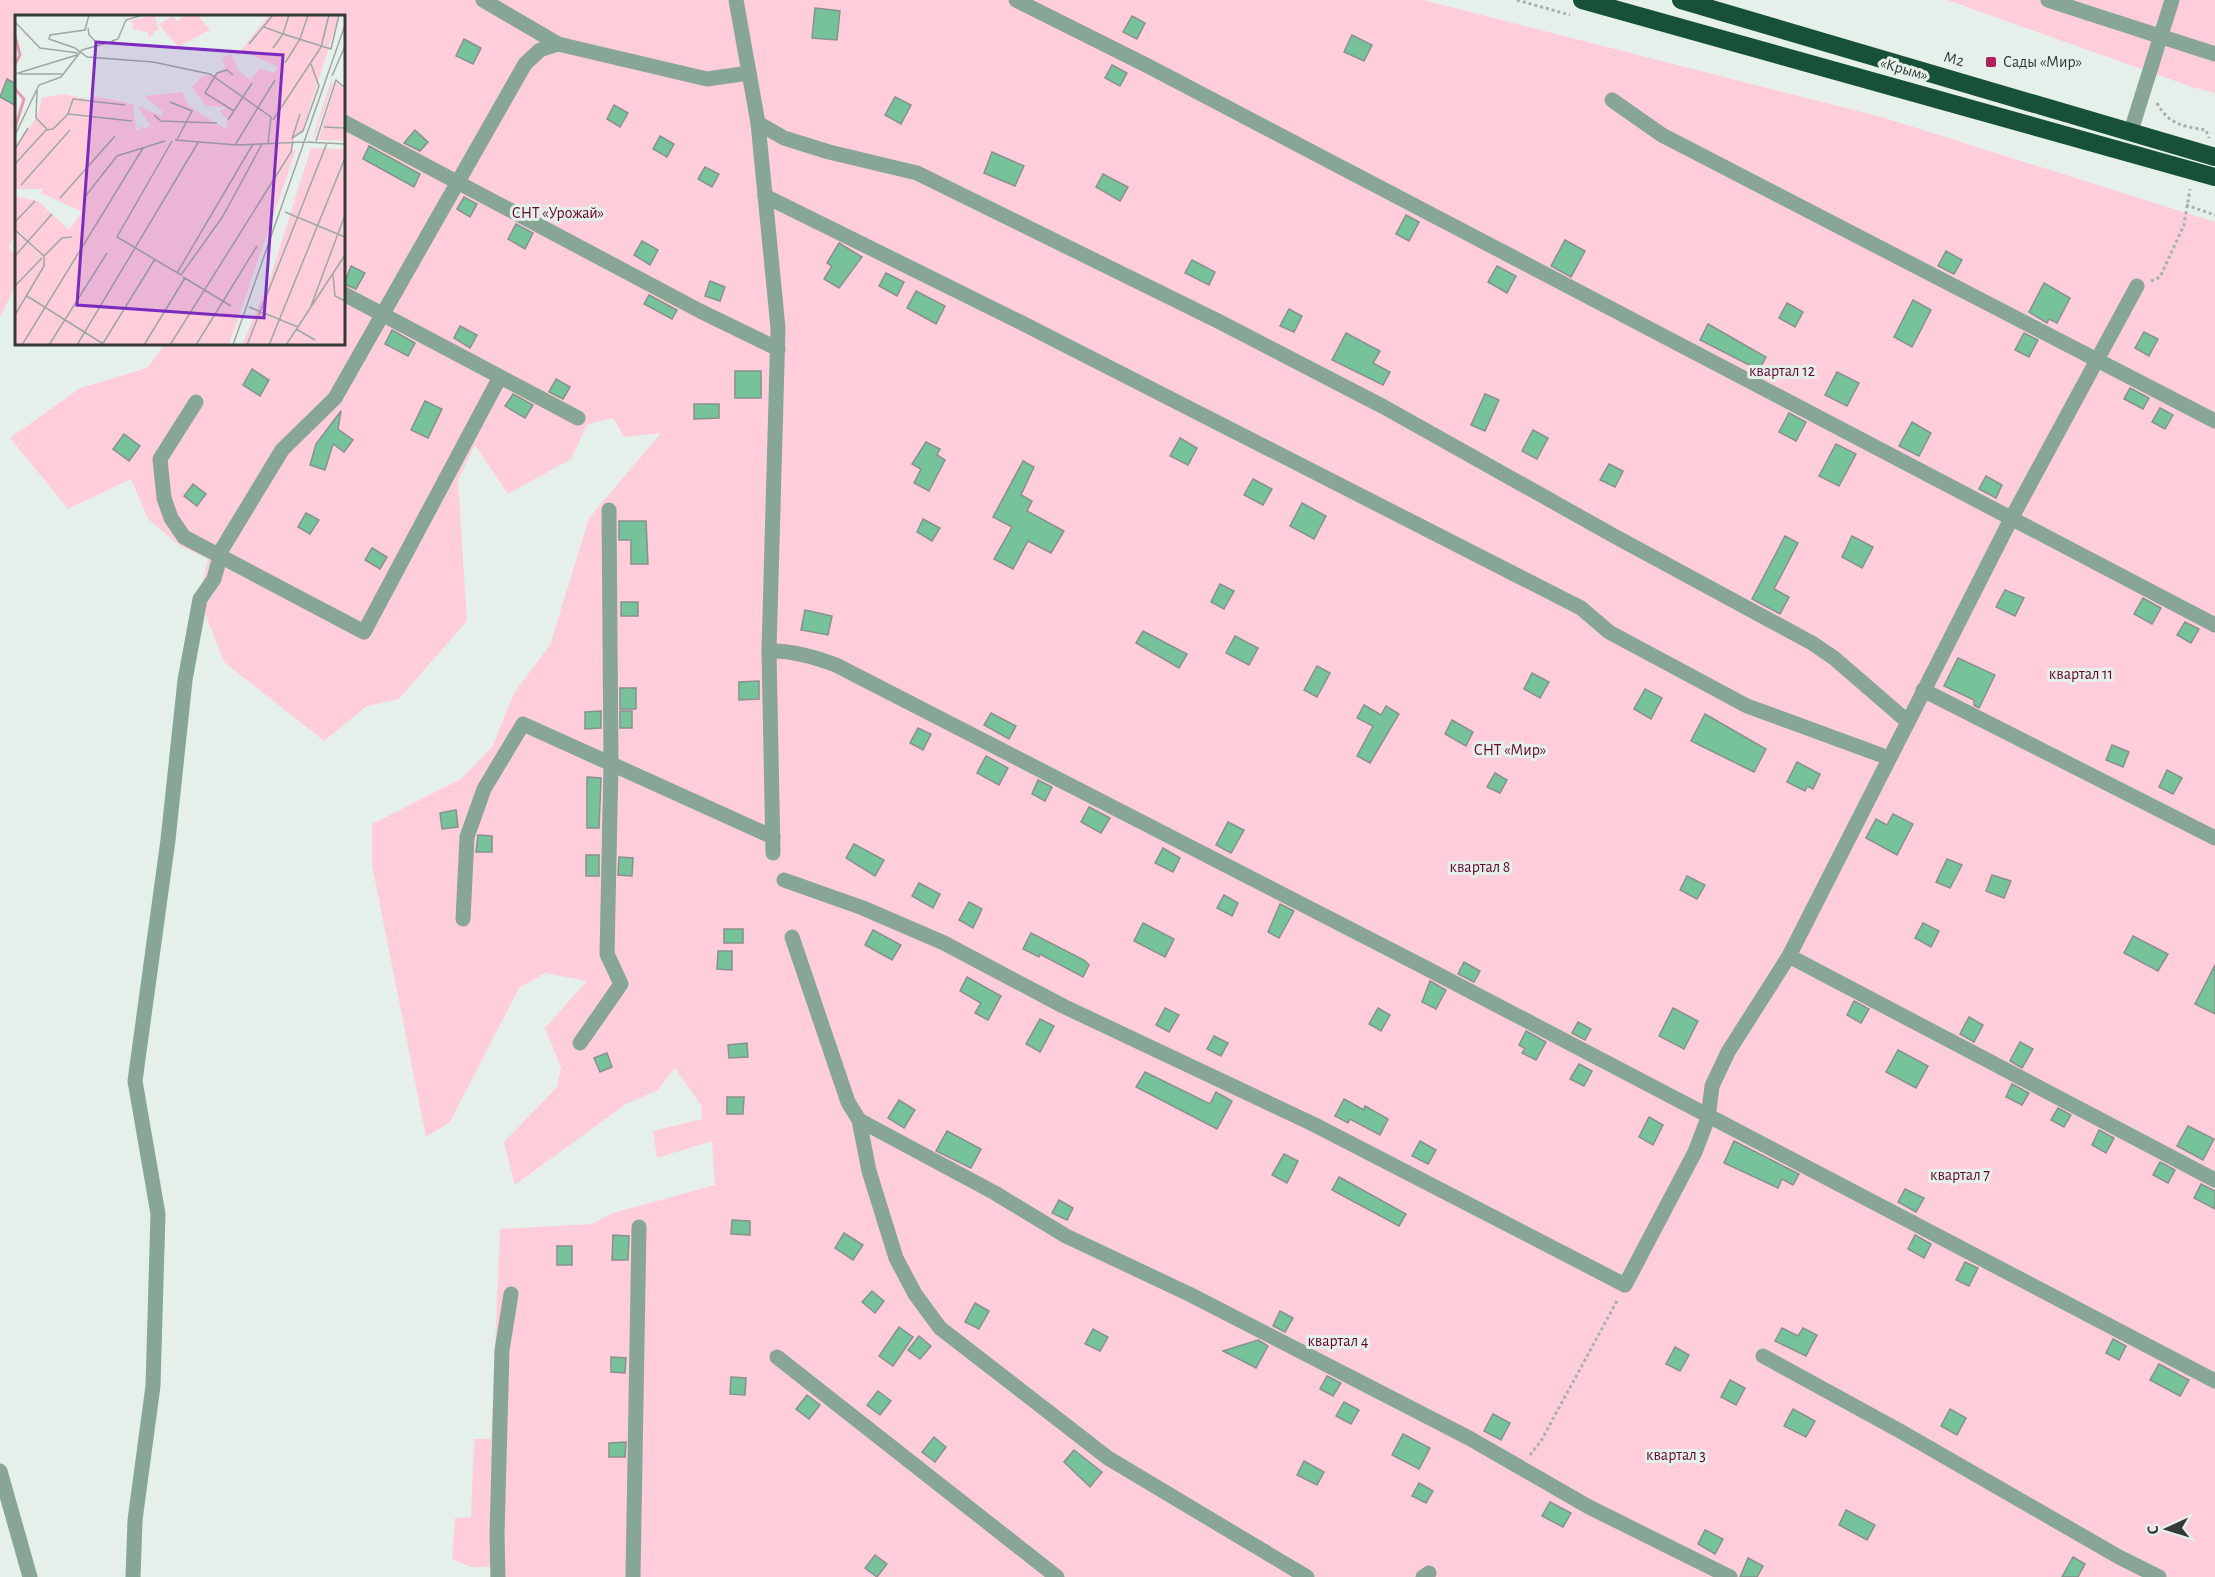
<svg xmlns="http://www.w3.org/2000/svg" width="2215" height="1577" font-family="'Alegreya Sans',sans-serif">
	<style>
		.green { fill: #ffceda }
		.building { fill: #76c29b; stroke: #88918c; stroke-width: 1.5 }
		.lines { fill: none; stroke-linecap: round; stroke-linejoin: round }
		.path { stroke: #a8b0ab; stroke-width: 3; stroke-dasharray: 3 3; stroke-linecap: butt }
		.minor { stroke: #87a695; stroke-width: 15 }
		.highway { stroke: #175238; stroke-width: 18 }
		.poi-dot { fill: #ae205b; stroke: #e6f0ea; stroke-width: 2 }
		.labels { text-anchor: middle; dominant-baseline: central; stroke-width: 6; stroke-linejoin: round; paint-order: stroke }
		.street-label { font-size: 16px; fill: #353937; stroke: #e6f0ea }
		.poi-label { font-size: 16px; fill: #353937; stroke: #e6f0ea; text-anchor: start }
		.park-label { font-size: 16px; fill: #630730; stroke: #e6f0ea }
		.inset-river { fill: none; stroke: #e79aae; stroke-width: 3 }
		.inset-road { fill: none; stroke: #9fa7a2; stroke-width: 1.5 }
		.view { fill: #7b2cbf; fill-opacity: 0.15; stroke: #7b2cbf; stroke-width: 3 }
		.inset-edge { fill: none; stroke: #353937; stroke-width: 3 }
	</style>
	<rect width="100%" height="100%" fill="#e6f0ea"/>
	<g class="green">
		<path d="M0,0h1423l462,118 330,104v1355h-1725l1,-10h-21l-18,-8 3,-41 16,-1 3,-78h17l9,-210 92,-5 21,-11 102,-28 -3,-44 -55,17 -4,-27 49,-12 -1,-14 -26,-37 -17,22 -32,14 -111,81 -11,-43 53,-55 4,-19 -16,-40 42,-47 -42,-8 -26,15 -69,134 -24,15 -54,-272v-41l89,-45 31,-32 22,-54 36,-48 39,-127 72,-85 -37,4 -11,-19 -25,6 -17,35 -63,35 -33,-49 -17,35 9,141 -68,78 -32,7 -43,35 -100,-79 -25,-64 9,-39 -28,-13 -32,-27 -17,-40 -63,30 -58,-71 70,-50 67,-20 18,-24h179v-328h-328v215l-7,16c18,23 2,48 -9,70z"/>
		<polygon points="1947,0 2215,0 2215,93 2192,87"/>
	</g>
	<g class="building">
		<polygon points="815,8 840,11 837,40 812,38"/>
		<polygon points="1132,16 1145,23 1137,39 1123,32"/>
		<polygon points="1352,35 1372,45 1364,61 1344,52"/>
		<polygon points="464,39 481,48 473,64 456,56"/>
		<polygon points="1112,65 1127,73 1120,86 1105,78"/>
		<polygon points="7,79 16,84 16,106 0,97"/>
		<polygon points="895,97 911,105 901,124 885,115"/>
		<polygon points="614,105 628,113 620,127 607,119"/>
		<polygon points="415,130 428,142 420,151 404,143"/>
		<polygon points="660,136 674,144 667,157 653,149"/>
		<polygon points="369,146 420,174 414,187 363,159"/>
		<polygon points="992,152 1024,166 1015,186 984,173"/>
		<polygon points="705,167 719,174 712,187 698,179"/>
		<polygon points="1103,174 1128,187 1120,201 1096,187"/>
		<polygon points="464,197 477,204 470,217 457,209"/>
		<polygon points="1406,215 1419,222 1409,241 1396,234"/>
		<polygon points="516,224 533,233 525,249 508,239"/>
		<polygon points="1565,240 1585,251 1571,277 1551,266"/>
		<polygon points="642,241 658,250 650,265 634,255"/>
		<polygon points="839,243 862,257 839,288 824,279 832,266 827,263"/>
		<polygon points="1946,251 1962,260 1954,274 1938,266"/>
		<polygon points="1192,260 1215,272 1209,285 1185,273"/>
		<polygon points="351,266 365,273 356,289 344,284"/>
		<polygon points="1497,266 1516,276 1507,293 1488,282"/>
		<polygon points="886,273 904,282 897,296 879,286"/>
		<polygon points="710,281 725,287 720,301 705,296"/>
		<polygon points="2044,283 2070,298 2057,323 2049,319 2047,323 2029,312"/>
		<polygon points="916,291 945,306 936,324 907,308"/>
		<polygon points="649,295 677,310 672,319 644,304"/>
		<polygon points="1913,300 1931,310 1912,347 1894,337"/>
		<polygon points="1787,303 1803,312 1795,327 1779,318"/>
		<polygon points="1289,309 1302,316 1294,332 1280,326"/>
		<polygon points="1708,324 1766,357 1759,370 1700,340"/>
		<polygon points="460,326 477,335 470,348 454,338"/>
		<polygon points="392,330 415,343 408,356 385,344"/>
		<polygon points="2144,332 2158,339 2149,356 2135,348"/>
		<polygon points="1346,333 1380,351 1373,363 1390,372 1383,385 1332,360"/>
		<polygon points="2024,333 2038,340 2029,357 2015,350"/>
		<polygon points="252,369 269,380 260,396 243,385"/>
		<rect x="735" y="371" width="26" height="27"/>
		<polygon points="1837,372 1859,383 1847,406 1825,395"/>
		<polygon points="556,379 570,387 563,399 549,392"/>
		<polygon points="2130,388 2149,398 2143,409 2124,399"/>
		<polygon points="513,394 533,405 525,418 505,406"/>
		<polygon points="1485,394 1499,400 1485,431 1471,425"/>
		<polygon points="425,401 442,409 428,438 411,430"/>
		<polygon points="694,404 719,404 719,418 694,419"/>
		<polygon points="2160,408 2173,415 2165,429 2152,422"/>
		<polygon points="341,411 338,429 353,440 344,452 333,444 325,470 310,465 316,444"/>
		<polygon points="1789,413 1806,422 1796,441 1779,432"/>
		<polygon points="1912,422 1931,433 1919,456 1899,446"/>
		<polygon points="1533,430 1548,438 1537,459 1522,451"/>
		<polygon points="124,434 140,446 129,461 113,449"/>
		<polygon points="1180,438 1197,448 1188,465 1170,456"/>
		<polygon points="926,442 940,449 937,455 945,460 929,491 914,483 921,469 912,464"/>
		<polygon points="1836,444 1856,454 1839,486 1819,476"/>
		<polygon points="1023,461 1034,467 1021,495 1032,501 1027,511 1064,531 1051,553 1028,541 1013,569 994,559 1012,527 993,517"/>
		<polygon points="1609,464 1623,471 1615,487 1600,480"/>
		<polygon points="1986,476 2002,485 1996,498 1979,489"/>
		<polygon points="1253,479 1272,489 1263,505 1244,495"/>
		<polygon points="193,484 206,494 197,506 184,496"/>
		<polygon points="1302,503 1326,516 1314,539 1290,526"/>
		<polygon points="306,513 319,520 310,534 298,527"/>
		<polygon points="923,519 940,528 932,541 917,532"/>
		<polygon points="619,521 646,521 648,564 631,564 631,540 619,540"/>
		<polygon points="1785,536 1798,543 1774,589 1789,597 1780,614 1752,599"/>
		<polygon points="1852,536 1873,547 1862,568 1842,557"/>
		<polygon points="372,548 387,557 380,569 365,560"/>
		<polygon points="1220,584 1234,591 1224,609 1211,602"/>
		<polygon points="2005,590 2024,598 2015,616 1996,607"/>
		<polygon points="2143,598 2161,608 2152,624 2134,614"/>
		<rect x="621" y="602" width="17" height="14"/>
		<polygon points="805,610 832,616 828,635 801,630"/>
		<polygon points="2185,622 2199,629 2191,643 2177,635"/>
		<polygon points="1143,631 1187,654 1179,668 1136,643"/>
		<polygon points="1235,636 1258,648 1249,665 1226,653"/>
		<polygon points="1958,658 1995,675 1979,708 1974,705 1974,700 1944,686"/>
		<polygon points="1317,666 1330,673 1317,697 1304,690"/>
		<polygon points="1532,673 1549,682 1540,698 1524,689"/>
		<polygon points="759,681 759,699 739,700 739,682"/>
		<rect x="620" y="688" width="16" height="21"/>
		<polygon points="1645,689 1662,698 1651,719 1634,709"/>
		<polygon points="1364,705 1381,715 1386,706 1399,714 1370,763 1357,756 1373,726 1357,718"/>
		<polygon points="601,711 601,728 585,729 585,712"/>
		<rect x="620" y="711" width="12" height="17"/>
		<polygon points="991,713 1016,726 1009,739 984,725"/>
		<polygon points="1705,714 1766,749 1754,772 1691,741"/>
		<polygon points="1452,720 1473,732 1466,746 1445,734"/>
		<polygon points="918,728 931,734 923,750 910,743"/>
		<polygon points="2112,745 2129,752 2123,767 2106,760"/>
		<polygon points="986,756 1008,768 999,785 977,773"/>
		<polygon points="1797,762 1820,774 1813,789 1807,786 1805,791 1787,782"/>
		<polygon points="2167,770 2182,778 2173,794 2159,787"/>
		<polygon points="1495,773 1507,780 1500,793 1487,787"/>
		<polygon points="587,777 601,778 599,828 587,828"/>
		<polygon points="1038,780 1052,787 1045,801 1032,794"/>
		<polygon points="1089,807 1110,818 1101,833 1081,822"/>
		<polygon points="456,810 458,827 442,829 440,813"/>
		<polygon points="1893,814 1913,824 1897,855 1866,838 1876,819 1887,825"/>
		<polygon points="1228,822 1244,830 1231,853 1216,845"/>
		<polygon points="478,835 492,836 492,852 476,852"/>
		<polygon points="854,844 884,860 875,876 846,858"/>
		<polygon points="1163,848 1180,858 1173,872 1155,863"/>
		<rect x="586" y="855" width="13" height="21"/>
		<polygon points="619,857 633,858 632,876 618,875"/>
		<polygon points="1947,859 1962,865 1950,888 1936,882"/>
		<polygon points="1992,875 2011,881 2004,898 1986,891"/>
		<polygon points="1687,876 1705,885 1697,899 1680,890"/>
		<polygon points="919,883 940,894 933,908 912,896"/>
		<polygon points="1224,895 1238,903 1232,916 1217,908"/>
		<polygon points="969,902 982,909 973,928 959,920"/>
		<polygon points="1280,904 1294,911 1279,938 1268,932"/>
		<polygon points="1143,923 1174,939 1165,957 1134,941"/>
		<polygon points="1923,923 1939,931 1931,947 1915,938"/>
		<rect x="724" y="929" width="19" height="14"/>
		<polygon points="873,930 901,945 892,960 865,945"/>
		<polygon points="1031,933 1084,960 1089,965 1083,977 1040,954 1039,957 1023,949"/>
		<polygon points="2133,936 2168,954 2158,971 2124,953"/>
		<polygon points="718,951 732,951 732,970 717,969"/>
		<polygon points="1464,962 1480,971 1474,982 1458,974"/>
		<polygon points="2215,965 2215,1014 2195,1004"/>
		<polygon points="967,977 1001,996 988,1020 975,1013 981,1003 960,991"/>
		<polygon points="1430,981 1446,990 1436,1009 1422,1002"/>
		<polygon points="1854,1001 1869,1009 1861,1023 1847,1015"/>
		<polygon points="1165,1008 1179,1015 1169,1032 1156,1025"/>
		<polygon points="1378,1008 1390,1015 1381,1031 1369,1024"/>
		<polygon points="1673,1008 1698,1021 1684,1049 1659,1036"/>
		<polygon points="1969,1017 1983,1025 1974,1042 1960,1034"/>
		<polygon points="1040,1019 1054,1026 1040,1052 1026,1044"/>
		<polygon points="1578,1022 1591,1029 1585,1040 1572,1033"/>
		<polygon points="1526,1031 1546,1042 1536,1060 1522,1053 1525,1049 1519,1045"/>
		<polygon points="1214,1036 1228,1043 1221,1056 1207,1049"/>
		<polygon points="2020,1042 2033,1049 2022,1068 2010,1061"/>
		<polygon points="747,1043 748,1057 729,1058 728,1045"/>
		<polygon points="1898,1050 1928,1066 1916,1088 1886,1072"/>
		<polygon points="607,1053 612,1067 600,1072 594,1058"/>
		<polygon points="1579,1064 1592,1071 1584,1086 1570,1079"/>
		<polygon points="1145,1072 1210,1104 1216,1092 1232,1101 1217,1129 1136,1087"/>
		<polygon points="2012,1084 2029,1093 2022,1105 2006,1097"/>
		<polygon points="727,1097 744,1097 743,1114 727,1114"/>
		<polygon points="1344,1099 1364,1110 1365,1106 1388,1119 1380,1135 1350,1119 1348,1123 1335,1116"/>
		<polygon points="899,1100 915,1110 904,1128 888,1118"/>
		<polygon points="2058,1108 2071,1115 2064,1127 2051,1120"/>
		<polygon points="1649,1117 1663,1125 1653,1145 1639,1137"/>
		<polygon points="2188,1126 2214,1139 2203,1160 2177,1146"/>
		<polygon points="2099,1130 2114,1138 2106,1153 2092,1145"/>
		<polygon points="947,1131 981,1149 971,1168 936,1151"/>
		<polygon points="1420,1141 1436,1150 1428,1164 1412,1156"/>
		<polygon points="1734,1141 1799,1174 1793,1185 1782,1179 1778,1188 1724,1163"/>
		<polygon points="1284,1154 1298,1161 1287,1183 1272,1175"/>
		<polygon points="2160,1162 2175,1170 2168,1183 2153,1175"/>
		<polygon points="1339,1177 1406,1214 1399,1226 1332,1190"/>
		<polygon points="2201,1184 2215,1191 2215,1209 2194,1198"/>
		<polygon points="1905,1189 1924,1198 1916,1212 1898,1202"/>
		<polygon points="1059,1200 1073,1208 1067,1220 1052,1213"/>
		<polygon points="732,1220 750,1221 750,1235 731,1234"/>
		<polygon points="844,1233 863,1245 853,1260 835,1248"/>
		<polygon points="613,1235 629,1236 628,1260 612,1260"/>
		<polygon points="1915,1235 1931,1244 1924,1258 1908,1249"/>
		<rect x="557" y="1246" width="15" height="19"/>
		<polygon points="1965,1262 1978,1268 1969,1286 1956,1280"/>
		<polygon points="872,1291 884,1301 875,1313 862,1302"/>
		<polygon points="975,1303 989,1311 979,1329 965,1322"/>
		<polygon points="1280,1311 1293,1318 1285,1332 1273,1326"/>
		<polygon points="899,1327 913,1337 893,1366 879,1356"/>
		<polygon points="1782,1328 1798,1336 1803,1328 1817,1335 1806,1356 1775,1341"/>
		<polygon points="1093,1329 1108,1337 1100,1351 1085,1344"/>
		<polygon points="919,1336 931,1346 920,1359 908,1350"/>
		<polygon points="2113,1339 2126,1346 2119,1360 2106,1353"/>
		<polygon points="1258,1340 1268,1346 1256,1368 1223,1351"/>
		<polygon points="1675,1347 1689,1355 1680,1371 1666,1364"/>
		<polygon points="611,1357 626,1358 625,1373 611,1372"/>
		<polygon points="2159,1364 2189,1380 2180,1396 2150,1380"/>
		<polygon points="1327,1376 1341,1383 1333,1396 1320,1389"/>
		<polygon points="731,1377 746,1378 745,1395 730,1394"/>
		<polygon points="1730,1380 1745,1388 1736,1405 1721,1397"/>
		<polygon points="878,1391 891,1401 880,1415 867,1405"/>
		<polygon points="807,1395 820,1405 809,1419 796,1409"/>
		<polygon points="1344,1402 1359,1410 1351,1424 1336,1416"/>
		<polygon points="1793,1409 1815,1421 1806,1437 1784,1426"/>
		<polygon points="1950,1409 1966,1418 1957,1435 1941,1426"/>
		<polygon points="1493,1414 1510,1423 1501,1440 1484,1431"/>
		<polygon points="1403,1434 1430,1448 1419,1469 1392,1455"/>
		<polygon points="934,1437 946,1447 935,1462 922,1452"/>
		<polygon points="626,1442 625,1457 609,1457 609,1443"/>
		<polygon points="1074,1450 1102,1472 1090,1487 1064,1462"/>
		<polygon points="1304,1461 1324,1472 1317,1485 1297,1475"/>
		<polygon points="1419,1483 1433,1491 1426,1503 1412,1496"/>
		<polygon points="1550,1502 1571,1513 1563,1527 1542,1516"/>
		<polygon points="1846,1510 1875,1525 1867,1540 1839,1525"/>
		<polygon points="1705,1530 1723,1539 1715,1554 1698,1544"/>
		<polygon points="875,1555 887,1564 877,1577 865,1568"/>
		<polygon points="2073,1557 2085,1564 2078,1577 2062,1577"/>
		<polygon points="1748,1558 1763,1566 1757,1577 1740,1577"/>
	</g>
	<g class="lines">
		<g class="path">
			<polyline points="1517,0 1570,15"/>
			<path d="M2157,103c12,22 26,23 49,27l3,8"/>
			<polyline points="2186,205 2215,215"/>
			<polyline points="2151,281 2160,277 2184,225 2190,189"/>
			<polyline points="1530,1455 1541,1441 1618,1299"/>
		</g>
		<g class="minor">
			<polyline points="483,0 558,44"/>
			<polyline points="736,0 758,123 778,328 769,651 773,853"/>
			<polyline points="1016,0 1148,66 2215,625"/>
			<polyline points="2048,0 2215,54"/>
			<polyline points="1612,100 1662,135 2215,421"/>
			<polyline points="344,122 700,311 778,349"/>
			<polyline points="758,123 784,138 829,152 917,173 1218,321 1384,407 1616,537 1812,643 1834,658 1908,722 1789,956 1728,1052 1712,1086 1708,1118 1695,1152 1625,1285 1313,1124 1063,1006 944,943 863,908 784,880"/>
			<polyline points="2131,131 2172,0"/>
			<polyline points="765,196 1020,322 1581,608 1609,632 1747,706 1889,758"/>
			<polyline points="344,294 578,418"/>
			<polyline points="196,402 160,459 164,498 171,518 184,537 364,632 500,377"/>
			<path d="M769,651c23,-1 46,6 67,14l588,302 791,414"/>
			<polyline points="1923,690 2215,838"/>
			<polyline points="1908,722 2011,519 2137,286"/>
			<polyline points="463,919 467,837 484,789 523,724 773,837"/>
			<polyline points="792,937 848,1102 859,1120 869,1171 896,1258 915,1294 940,1328 1108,1458 1307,1577"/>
			<polyline points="1789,956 2215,1180"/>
			<polyline points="580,1043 621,984 607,954 611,763 609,510"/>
			<polyline points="859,1120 995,1193 1066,1236 1189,1294 1469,1438 1589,1507 1730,1577"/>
			<polyline points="1763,1356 1900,1431 2119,1557 2159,1577"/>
			<polyline points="777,1357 1057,1577"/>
			<polyline points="0,1471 30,1577"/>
			<polyline points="133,1577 135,1520 153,1386 158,1214 135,1081 168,840 185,680 200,599 214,579 222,549 282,450 335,398 525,64 540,50 558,44 707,79 749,73"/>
			<polyline points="498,1577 497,1535 502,1350 511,1294"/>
			<polyline points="633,1577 639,1227"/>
			<polyline points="1423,1577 1429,1573"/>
		</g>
		<g class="highway">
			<polyline points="1582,0 2215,177"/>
			<polyline points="1681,0 2215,157"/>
		</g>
	</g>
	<rect class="poi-dot" x="1985" y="56" width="12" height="12" rx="3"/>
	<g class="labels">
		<g class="street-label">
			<text transform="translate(1954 59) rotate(16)">М2</text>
			<text transform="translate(1904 69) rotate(16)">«Крым»</text>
		</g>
		<g class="poi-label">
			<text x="2003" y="62">Сады «Мир»</text>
		</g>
		<g class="park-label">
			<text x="558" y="213">СНТ «Урожай»</text>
			<text x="1782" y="371">квартал 12</text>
			<text x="2081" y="674">квартал 11</text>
			<text x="1510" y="750">СНТ «Мир»</text>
			<text x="1480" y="867">квартал 8</text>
			<text x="1960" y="1175">квартал 7</text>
			<text x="1338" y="1341">квартал 4</text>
			<text x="1676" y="1455">квартал 3</text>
		</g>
	</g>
	<g transform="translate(15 15)">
		<rect width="330" height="330" fill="#e6f0ea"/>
		<path d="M139,0l5,15 -6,2v4l-5,1v-5l-15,-3v-6l-6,-1zM170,0h13l12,15 -32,17 -19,-23 14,-8 4,5zM254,0h70l-36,115 -8,5 -4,15h5l-67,195h-214v-149l23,5 31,29 13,-18 -41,-19 2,-4h-28v-42l22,-30 5,-19 20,-4 31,6 1,-4 39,8 3,26h5l-1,-6 4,5 6,-3 -12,-20 23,10 2,-4 -19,-16 38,-4 8,15 36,22 2,-7 -8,-11 6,-3 -21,-3 -13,-18 10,-11 13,-1 10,-8 -3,-8 9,-6 7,17 13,10 8,-11 16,4 3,-6 -37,-17zM317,63l1,7 -19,54 -1,-3zM321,67l9,8v51l-27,-1zM296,133l34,1v196h-103l27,-64z" fill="#ffceda"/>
		<path class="inset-river" d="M0,21l5,19 -5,9M0,74l9,10 -9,29"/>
		<path class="inset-road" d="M74,0l-4,15 -35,5 -1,4 26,9 12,9 66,5 57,12 61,43 -3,26M0,7l25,26 38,5M249,12l19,7 6,-19M73,13l1,7 7,7h9M97,26l6,-2 8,-19 17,-5M234,29l24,-29M258,33l10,-14 48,15 8,-34M270,48l15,-24 8,-24M0,59l62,-19M4,59h43M218,60l-6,-5 -10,3 -12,20 29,18M317,61l13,-30M22,75l-1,28 11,11M155,87l22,9 -15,29M53,99l64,7M139,100l7,6 56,2M213,105l24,-37M258,105l48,-73 8,-32M309,112l21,1M0,120l24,-50 22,-8 21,-27 32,-9M277,123l11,-7 16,-45 -8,-22M277,124l8,-25M160,125l62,5 67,-3M157,126l-55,96 64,38 42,-59 39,-72M301,126l20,-61 9,8M290,127l40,2M220,130l40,-65M0,134l13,-21M0,149l31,-34 7,-1 15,-15 5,-15 52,6M6,170l49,-55M45,183l55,-62M69,197v-14l33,-42 48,-15M270,197l60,25M0,207l20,-21M0,215l29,26v10l-29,49M0,241l37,-42M29,241l18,-18 10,-1M162,258l76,-129M318,260l2,21 10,5M168,262l48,29M0,271l27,-28M12,281l78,49M296,291l34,-91M234,292l49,20M281,314l19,11M7,330l121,-197M34,330l58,-92M62,330l122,-204M87,330l53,-86M129,330l41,-67M155,330l121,-193 2,-11M181,330l61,-99M218,330l112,-320M232,330l80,-202M254,330l76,-187M271,330l59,-90"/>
		<path class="view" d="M81,27l187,13 -19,263 -187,-13z"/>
		<rect width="330" height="330" class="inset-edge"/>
	</g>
	<g transform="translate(2167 1529) rotate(266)" stroke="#e6f0ea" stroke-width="4.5" paint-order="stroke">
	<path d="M0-4.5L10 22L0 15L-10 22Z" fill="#353937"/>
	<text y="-9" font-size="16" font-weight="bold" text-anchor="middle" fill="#353937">С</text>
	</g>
</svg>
